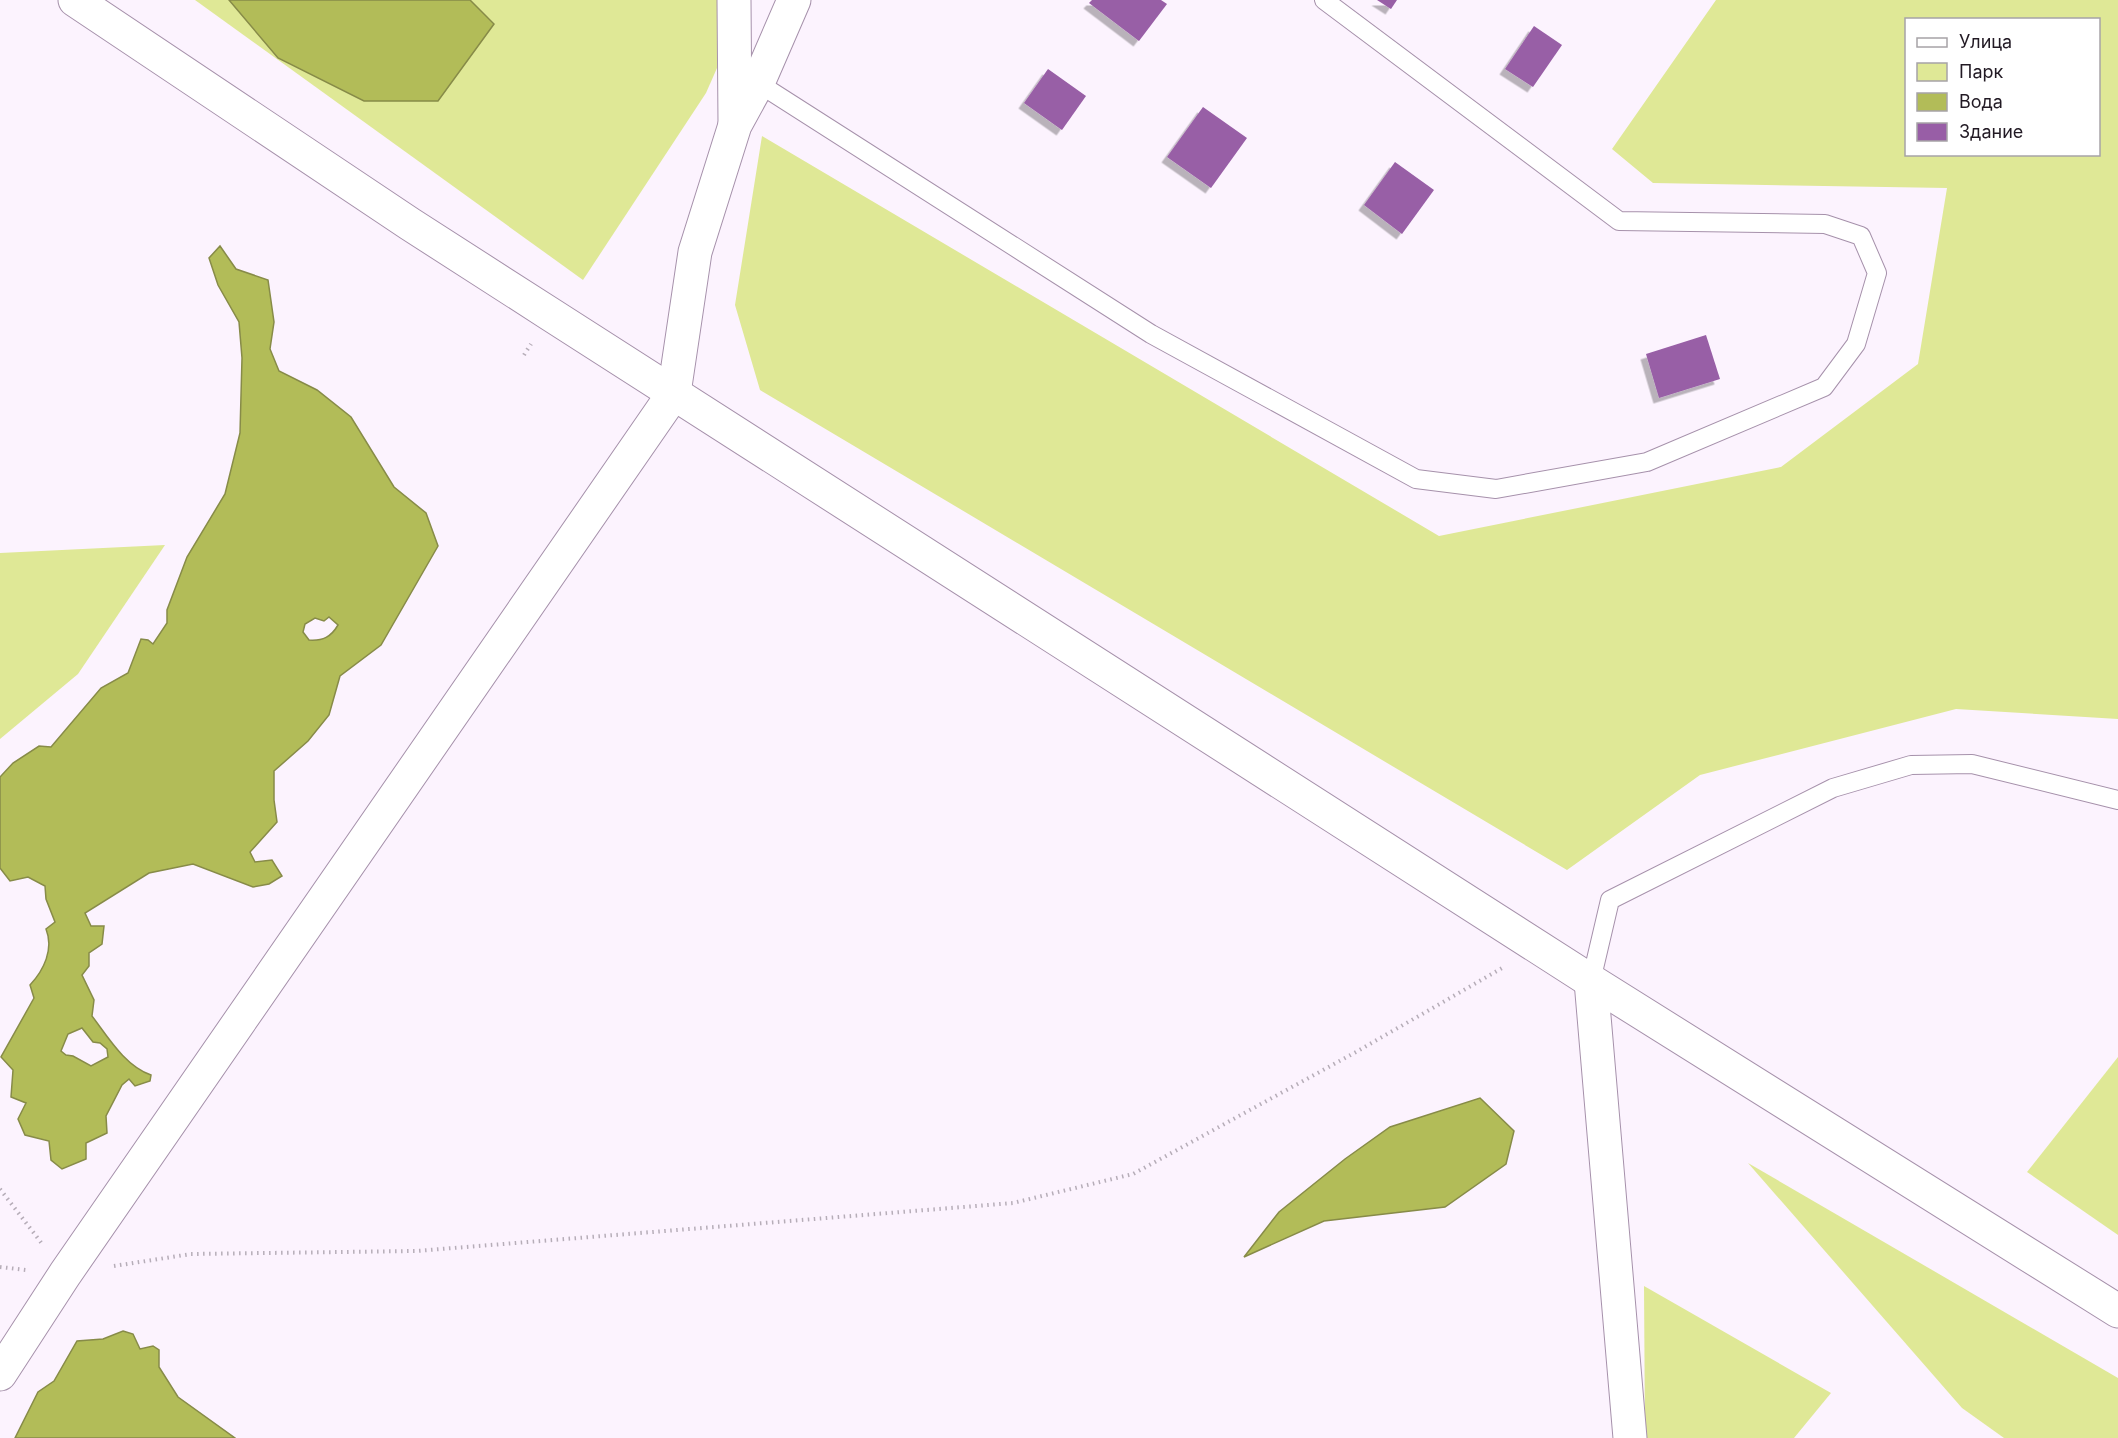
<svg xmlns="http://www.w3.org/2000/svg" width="2118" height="1438" font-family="Inter,sans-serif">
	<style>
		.green { fill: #dfe896; fill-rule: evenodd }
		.water { fill: #b2bc58; stroke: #878b48; stroke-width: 1.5; fill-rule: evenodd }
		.building { fill: #985ea6; filter: url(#shadow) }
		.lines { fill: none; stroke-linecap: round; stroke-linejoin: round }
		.service-casing { stroke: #a691ab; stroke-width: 20 }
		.minor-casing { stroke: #a691ab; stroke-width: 35 }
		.secondary-casing { stroke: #a691ab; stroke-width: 35 }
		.path { stroke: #b6adb8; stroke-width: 4; stroke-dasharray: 1.5 4.5; stroke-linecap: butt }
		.service { stroke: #fff; stroke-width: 18 }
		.minor { stroke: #fff; stroke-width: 33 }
		.secondary { stroke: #fff; stroke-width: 33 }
	</style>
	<defs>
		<filter id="shadow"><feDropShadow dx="-5.5" dy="5.5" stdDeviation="0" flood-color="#0004"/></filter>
	</defs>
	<rect width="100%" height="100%" fill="#fcf3fe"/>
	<g class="green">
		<polygon points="195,0 747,0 706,93 583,280"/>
		<path d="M1716,0h402v719l-162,-10 -256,66 -133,95 -807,-480 -25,-85 27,-169 677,400 342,-69 137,-103 29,-176 -294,-5 -41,-34zM1906,20h192v134h-192z"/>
		<polygon points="165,545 78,674 0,739 0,553"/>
		<polygon points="2118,1057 2118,1235 2027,1172"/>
		<polygon points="1748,1163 2118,1378 2118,1438 2004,1438 1962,1408"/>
		<polygon points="1644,1286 1831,1393 1794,1438 1645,1438"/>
	</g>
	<g class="water">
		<polygon points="229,0 470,0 494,24 438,101 364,101 278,58"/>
		<path d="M220,246l16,23 32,11 6,42 -4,27 9,22 38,19 34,27 43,70 32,26 12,33 -57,99 -41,31 -11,39 -21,26 -34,30v29l3,22 -27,30 5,10 17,-2 10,16 -13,8 -16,3 -60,-23 -44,9 -64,40 6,13h13l-2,18 -13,9v13l-7,9 12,25 -2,16c16,21 33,50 59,59l-1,6 -15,5 -6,-7 -7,6 -16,31 1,17 -21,10v16l-24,10 -11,-9 -2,-19 -24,-6 -7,-16 8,-16 -15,-6 2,-27 -12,-13 33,-59 -4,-13c14,-15 24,-36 16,-56l9,-7 -9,-23 -1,-13 -17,-9 -18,4 -10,-13v-91l13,-14 26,-17 12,1 50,-59 27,-15 13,-34 7,1 5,4 14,-21v-13l20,-53 38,-63 15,-61 2,-75 -3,-36 -21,-37 -9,-27zM329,617l9,8c-7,12 -15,16 -29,15l-6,-8 2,-8 10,-6 9,3zM82,1028l11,14 7,1 7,6 1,8 -17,9 -18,-10 -7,-1 -5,-4 7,-17z"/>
		<polygon points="1480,1098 1514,1131 1506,1164 1445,1207 1324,1221 1244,1257 1279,1212 1345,1159 1390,1127"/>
		<polygon points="123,1331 133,1334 140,1349 153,1346 159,1350 159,1367 178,1397 235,1438 15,1438 38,1392 54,1381 77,1341 103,1339"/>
	</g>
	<g class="building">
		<polygon points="1092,0 1161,0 1167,4 1139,41 1089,3"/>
		<polygon points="1377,0 1397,0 1391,9"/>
		<polygon points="1534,26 1562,45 1533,87 1505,69"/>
		<polygon points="1048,69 1086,96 1062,130 1024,103"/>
		<polygon points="1203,107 1247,138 1211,188 1167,157"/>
		<polygon points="1395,162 1434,190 1402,234 1364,205"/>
		<polygon points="1706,335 1720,379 1659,398 1646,354"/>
	</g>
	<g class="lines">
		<defs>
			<g id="service">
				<polyline points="758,83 1151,334 1416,479 1496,489 1647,462 1824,387 1856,344 1877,273 1861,236 1825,224 1619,221 1324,0"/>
				<polyline points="1591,981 1610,900 1833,788 1911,765 1972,764 2118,800"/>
			</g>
			<g id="minor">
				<polyline points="734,0 735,123"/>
				<polyline points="1591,981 1630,1438"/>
				<polyline points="0,1374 65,1274 674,393 695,252 735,125 758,83 794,0"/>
			</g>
			<polyline id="secondary" points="75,0 410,224 550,314 1591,981 2118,1311"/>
		</defs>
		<use href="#service" class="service-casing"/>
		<use href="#minor" class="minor-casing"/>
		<use href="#secondary" class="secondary-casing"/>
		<g class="path">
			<polyline points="524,355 531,344"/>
			<polyline points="0,1189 43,1245"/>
			<polyline points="114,1266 191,1254 416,1251 1013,1203 1133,1174 1356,1052 1504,967"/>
			<polyline points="0,1267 26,1270"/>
		</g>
		<use href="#service" class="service"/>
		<use href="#minor" class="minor"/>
		<use href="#secondary" class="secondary"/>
	</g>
	<rect x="1905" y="18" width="195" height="138" fill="#ffffff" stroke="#a7a3a7" stroke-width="1.5"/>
	<rect x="1917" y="38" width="30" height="9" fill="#ffffff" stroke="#a7a3a7" stroke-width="1.5"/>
	<text x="1959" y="48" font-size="18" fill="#221a24">Улица</text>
	<rect x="1917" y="63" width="30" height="18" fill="#dfe896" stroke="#a7a3a7" stroke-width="1.5"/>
	<text x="1959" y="78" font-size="18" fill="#221a24">Парк</text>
	<rect x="1917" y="93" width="30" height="18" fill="#b2bc58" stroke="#a7a3a7" stroke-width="1.5"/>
	<text x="1959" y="108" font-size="18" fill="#221a24">Вода</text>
	<rect x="1917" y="123" width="30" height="18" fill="#985ea6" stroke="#a7a3a7" stroke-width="1.5"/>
	<text x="1959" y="138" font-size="18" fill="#221a24">Здание</text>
</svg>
